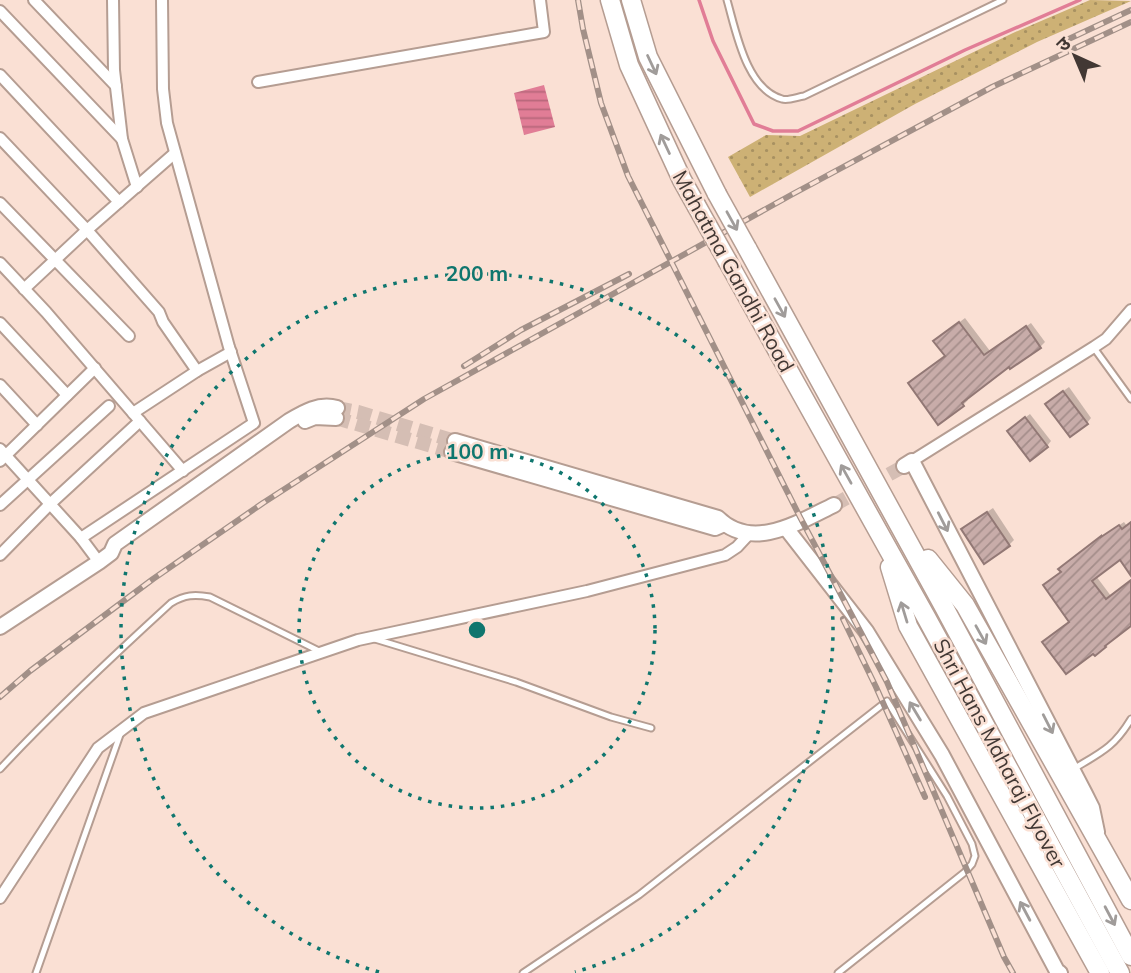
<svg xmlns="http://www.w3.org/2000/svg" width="1131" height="973" font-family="Mulish,'Noto Sans Devanagari',sans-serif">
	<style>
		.grass { fill: url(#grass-dots) }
		.water { fill: url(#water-rules) }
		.shadow { fill: #0003 }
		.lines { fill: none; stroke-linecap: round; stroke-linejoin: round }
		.stream { stroke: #e17d96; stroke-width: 3.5 }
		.building { fill: url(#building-hatch); stroke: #927875; stroke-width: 2 }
		.tertiary-tunnel { stroke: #d5beb4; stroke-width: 14; stroke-dasharray: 14 7; stroke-linecap: butt }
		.service-casing { stroke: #b59d92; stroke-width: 9 }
		.minor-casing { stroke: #b59d92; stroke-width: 14 }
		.tertiary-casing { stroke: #b59d92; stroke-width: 18 }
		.primary-casing { stroke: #b59d92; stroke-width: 21 }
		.service { stroke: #fff; stroke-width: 5 }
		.minor { stroke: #fff; stroke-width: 10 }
		.tertiary { stroke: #fff; stroke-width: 14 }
		.primary { stroke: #fff; stroke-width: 18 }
		.rail-casing { stroke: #a29088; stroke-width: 6 }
		.rail { stroke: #fae0d4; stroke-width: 3.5; stroke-dasharray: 10; stroke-linecap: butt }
		.primary-bridge-casing { stroke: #b59d92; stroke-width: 21; stroke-linecap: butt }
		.primary-bridge { stroke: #fff; stroke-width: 18 }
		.oneway { stroke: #a09c9a }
		.ring { fill: none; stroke: #0f766e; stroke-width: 3.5; stroke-dasharray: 3.5 7 }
		.labels { text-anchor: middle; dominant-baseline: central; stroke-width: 5; stroke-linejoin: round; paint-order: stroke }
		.street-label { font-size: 21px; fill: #423834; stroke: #fae0d4 }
		.centre { fill: #0f766e; stroke: #fae0d4; stroke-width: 3.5 }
		.ring-label { font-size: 21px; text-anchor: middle; font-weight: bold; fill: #0f766e; stroke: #fae0d4; stroke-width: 5; stroke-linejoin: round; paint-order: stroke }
	</style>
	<defs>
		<pattern id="grass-dots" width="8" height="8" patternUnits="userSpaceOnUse" patternTransform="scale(1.75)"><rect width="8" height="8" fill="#cdb175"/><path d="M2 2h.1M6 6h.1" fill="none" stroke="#a89161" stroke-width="1.8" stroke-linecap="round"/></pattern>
		<pattern id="water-rules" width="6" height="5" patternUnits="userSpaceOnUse" patternTransform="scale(1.75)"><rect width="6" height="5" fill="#e17d96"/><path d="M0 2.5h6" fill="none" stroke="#b8677b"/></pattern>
		<pattern id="building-hatch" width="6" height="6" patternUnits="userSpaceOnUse" patternTransform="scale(1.75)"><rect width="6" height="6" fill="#c8aca9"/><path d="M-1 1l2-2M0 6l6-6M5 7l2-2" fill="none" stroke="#a48d8a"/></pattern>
	</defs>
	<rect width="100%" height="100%" fill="#fae0d4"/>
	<polygon class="grass" points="1090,0 1131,1 1037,42 915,104 750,197 728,157 766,135 800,136 1013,33"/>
	<polygon class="water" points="544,85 555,127 524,135 514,93"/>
	<g class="shadow">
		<polygon points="965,318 990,351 1031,323 1045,342 1040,347 1010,365 966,397 968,400 963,405 938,422 946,355 940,337"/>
		<polygon points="1069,387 1091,418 1087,423 1052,399"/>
		<polygon points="1030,414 1051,441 1047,446 1014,426"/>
		<polygon points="993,508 1014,540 1009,545 968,525"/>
		<polygon points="1124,522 1127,526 1131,523 1131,573 1120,558 1096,576 1111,596 1131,581 1131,624 1071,621 1063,571 1065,565 1106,533 1106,534"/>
	</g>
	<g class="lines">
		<polyline class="stream" points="699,0 713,41 754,124 773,131 798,131 965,50 1080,0"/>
	</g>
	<g class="building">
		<polygon points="959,322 984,355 1026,326 1041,348 1010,369 1009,367 962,403 964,406 938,425 908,383 945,356 933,341"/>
		<polygon points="1063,391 1088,424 1070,437 1045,404"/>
		<polygon points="1025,417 1048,447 1030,461 1007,431"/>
		<polygon points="987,512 1010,546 984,564 961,529"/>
		<polygon points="1131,522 1131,576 1120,560 1092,581 1106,599 1131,580 1131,626 1105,646 1106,647 1095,656 1093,654 1066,674 1042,642 1069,622 1043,585 1061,572 1058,569 1101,536 1101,537 1119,525 1122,529"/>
	</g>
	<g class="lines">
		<g class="tertiary-tunnel">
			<polyline points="337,408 358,412 455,441"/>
			<polyline points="336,418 452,452"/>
			<polyline points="834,505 904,466"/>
		</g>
		<defs>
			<g id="service">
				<path d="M727,0c9,31 19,89 55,99 6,2 15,-2 22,-3l199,-96"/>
				<polyline points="1094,348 1131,399"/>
				<polyline points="375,639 516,682 611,717 651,728"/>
				<path d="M1075,768c27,-16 39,-21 56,-49"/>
				<path d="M0,769c54,-58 112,-112 171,-166 14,-8 23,-9 39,-6l109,54"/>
				<polyline points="36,973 121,732"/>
				<polyline points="523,973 639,895 887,701 947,796 972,844 975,856 972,864 965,872 838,973"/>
			</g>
			<g id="minor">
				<polyline points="34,0 116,86"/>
				<polyline points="113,0 114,70 122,139 137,187"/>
				<polyline points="0,11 122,139"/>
				<polyline points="0,75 119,202"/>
				<polyline points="258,82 544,32 540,0"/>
				<polyline points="0,138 87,230 175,153"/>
				<polyline points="0,203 129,336"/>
				<polyline points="0,263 46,312 183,471"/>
				<polyline points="24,289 87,230 159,312 163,322 197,371"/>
				<polyline points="0,323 67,395"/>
				<polyline points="0,385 37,425"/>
				<polyline points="133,413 197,371 231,352"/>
				<polyline points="0,449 81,538 99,562"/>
				<polyline points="0,461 95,368"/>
				<polyline points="912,461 1094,347 1106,339 1131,310"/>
				<polyline points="0,505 109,406"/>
				<polyline points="81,538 254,423 229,347 167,123 163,89 162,0"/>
				<polyline points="0,555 50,504 140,421"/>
				<polyline points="0,898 98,748 144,713 358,640 587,591 725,555 737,547 749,534"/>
			</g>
			<g id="tertiary">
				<polyline points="305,421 315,417 336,418"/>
				<path d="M455,441l263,77c34,34 81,4 116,-13"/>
				<polyline points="452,452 715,528 724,524"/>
				<polyline points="904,466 912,461 1085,794 1092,808 1097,832"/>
				<polyline points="786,528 866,631 942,755 1057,971 1060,973"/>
				<path d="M0,627l99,-65 12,-9 4,-9 174,-123c15,-9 30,-18 48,-13"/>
			</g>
			<g id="primary">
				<polyline points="610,0 629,65 682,180 696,205"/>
				<polyline points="631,0 648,57 717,194"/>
				<polyline points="747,248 944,607 1131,956"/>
				<polyline points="728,262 926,617 1120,973"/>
				<polyline points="928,559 965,605 1131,900"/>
				<polyline points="890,567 908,626 1100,973"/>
			</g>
		</defs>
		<use href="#service" class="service-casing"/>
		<use href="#minor" class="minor-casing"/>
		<use href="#tertiary" class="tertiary-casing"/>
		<use href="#primary" class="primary-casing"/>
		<use href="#service" class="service"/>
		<use href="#minor" class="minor"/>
		<use href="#tertiary" class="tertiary"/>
		<use href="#primary" class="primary"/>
		<defs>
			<g id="rail">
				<polyline points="578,0 583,29 601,103 628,176 800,517 887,682 1004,957 1013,973"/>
				<polyline points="1058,44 1131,10"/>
				<polyline points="464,366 521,330 629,274"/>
				<polyline points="843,619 876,687 925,797"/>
				<polyline points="0,697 30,671 153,579 263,503 424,399 791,195 992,87 1131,22"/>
			</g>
		</defs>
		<use href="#rail" class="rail-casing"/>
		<use href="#rail" class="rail"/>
		<defs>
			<g id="primary-bridge">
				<polyline points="717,194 747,248"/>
				<polyline points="696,205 728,262"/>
			</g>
		</defs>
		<use href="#primary-bridge" class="primary-bridge-casing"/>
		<use href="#primary-bridge" class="primary-bridge"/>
	</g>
	<defs><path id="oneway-shaft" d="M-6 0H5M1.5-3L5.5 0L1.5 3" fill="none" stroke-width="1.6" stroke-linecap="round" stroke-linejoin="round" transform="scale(1.75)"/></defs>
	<g class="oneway">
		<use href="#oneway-shaft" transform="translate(652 65) rotate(65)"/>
		<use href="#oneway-shaft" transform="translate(665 144) rotate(-115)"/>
		<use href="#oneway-shaft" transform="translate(732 221) rotate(61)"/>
		<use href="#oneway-shaft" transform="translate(780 308) rotate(61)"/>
		<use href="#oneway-shaft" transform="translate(846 474) rotate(-119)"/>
		<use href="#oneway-shaft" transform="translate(943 522) rotate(63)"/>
		<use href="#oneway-shaft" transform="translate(904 612) rotate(-107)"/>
		<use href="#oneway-shaft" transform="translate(981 635) rotate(61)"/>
		<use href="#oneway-shaft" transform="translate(915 711) rotate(-121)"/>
		<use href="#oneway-shaft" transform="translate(1048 724) rotate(63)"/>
		<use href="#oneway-shaft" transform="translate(1025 911) rotate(-118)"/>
		<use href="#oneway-shaft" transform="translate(1110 916) rotate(62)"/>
	</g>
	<g class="ring">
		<circle cx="477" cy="630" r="178"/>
		<path d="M379 972A356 356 0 1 1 575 972"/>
	</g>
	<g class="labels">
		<g class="street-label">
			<text transform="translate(734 271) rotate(61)">Mahatma Gandhi Road</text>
			<text transform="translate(1000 753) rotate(62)">Shri Hans Maharaj Flyover</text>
		</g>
	</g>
	<circle cx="477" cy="630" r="10" class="centre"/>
	<g class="ring-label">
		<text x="477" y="281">200 m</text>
		<text x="477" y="459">100 m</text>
	</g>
	<g transform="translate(1075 56) rotate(316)" stroke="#fae0d4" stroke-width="5" paint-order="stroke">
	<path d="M0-5L12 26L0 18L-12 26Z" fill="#423834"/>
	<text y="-10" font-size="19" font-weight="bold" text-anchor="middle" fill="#423834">उ</text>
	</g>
</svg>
